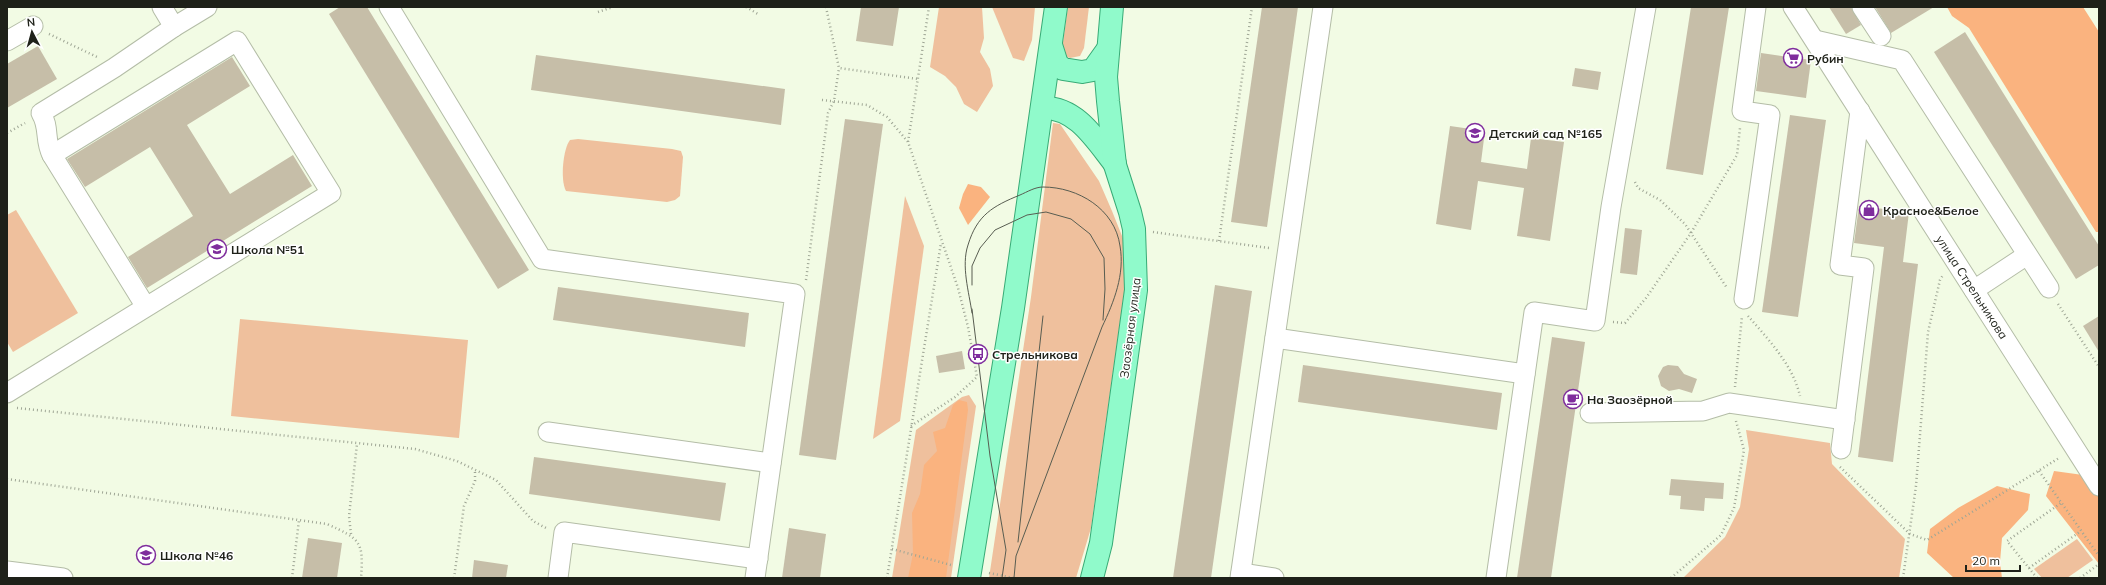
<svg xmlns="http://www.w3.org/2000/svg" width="2106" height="585" font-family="Mulish,sans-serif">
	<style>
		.green { fill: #efc09d }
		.forest { fill: #fab37f }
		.building { fill: #c6bea8 }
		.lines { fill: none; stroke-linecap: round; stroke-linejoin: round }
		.minor-casing { stroke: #b4bda7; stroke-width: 21 }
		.major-casing { stroke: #38ab76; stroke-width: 24 }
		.path { stroke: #9fa695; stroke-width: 2.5; stroke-dasharray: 1 3; stroke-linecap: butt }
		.minor { stroke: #fff; stroke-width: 19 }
		.major { stroke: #90facb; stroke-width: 22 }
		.tram { stroke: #585d51; stroke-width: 1 }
		.labels { text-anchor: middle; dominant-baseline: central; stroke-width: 3; stroke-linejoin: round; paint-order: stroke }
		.poi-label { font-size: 12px; font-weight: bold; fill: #1e2119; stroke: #fff; text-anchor: start }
		.street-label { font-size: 12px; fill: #1e2119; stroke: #fff }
	</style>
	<rect width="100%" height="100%" fill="#f2fbe4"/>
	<g class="green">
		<polygon points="939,7 982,7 984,38 980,52 990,69 993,86 977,112 964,104 956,87 945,76 930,67"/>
		<polygon points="992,7 1035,7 1032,40 1024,61 1013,58"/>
		<polygon points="1068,7 1089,7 1084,48 1080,56 1070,58 1065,56 1062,49"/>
		<polygon points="1053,123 1060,124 1099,181 1112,211 1124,241 1125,286 1091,528 1076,578 989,578 1031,297"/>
		<path d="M578,139l94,10 9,2 2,6 -3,39 -5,4 -8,2 -101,-11c-6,-11 -3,-42 4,-51z"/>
		<polygon points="905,196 924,246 900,421 873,439"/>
		<polygon points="16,210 78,313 13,352 7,342 7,215"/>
		<polygon points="240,319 468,340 459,438 231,416"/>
		<polygon points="969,395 976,406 951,578 892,578 916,430 962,397"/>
		<polygon points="1746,430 1830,443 1832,464 1905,539 1899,578 1683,578 1725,537 1740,507 1749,449"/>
		<polygon points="2077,539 2093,560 2067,578 2042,578 2034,569"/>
	</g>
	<g class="forest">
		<polygon points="1947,7 2083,7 2099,32 2099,232 2096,232 1969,28 1952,16"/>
		<polygon points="968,184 981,187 990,197 968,225 959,208 963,194"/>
		<polygon points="959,400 967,402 968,410 946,578 908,578 913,554 912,513 920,494 924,465 937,451 933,432 945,428 953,405"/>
		<polygon points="2099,464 2099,564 2046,496 2054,471 2083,475"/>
		<polygon points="1997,486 2030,494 2028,510 2002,538 2000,562 2002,578 1954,578 1927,553 1930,529 1958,508"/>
	</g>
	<g class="building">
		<polygon points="340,7 367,7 529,270 498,289 329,14"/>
		<polygon points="861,7 899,7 893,46 856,41"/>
		<polygon points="1262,7 1298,7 1267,227 1231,222"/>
		<polygon points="1691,7 1729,7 1703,175 1666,169"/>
		<polygon points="1829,7 1851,7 1861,25 1846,34"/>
		<polygon points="1875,7 1934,7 1891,33"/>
		<polygon points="1965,32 2099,246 2099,265 2076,279 1934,52"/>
		<polygon points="38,46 57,79 7,108 7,64"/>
		<polygon points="1761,53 1811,60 1806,98 1756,91"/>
		<polygon points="536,55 785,89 781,125 531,90"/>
		<polygon points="232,57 250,86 187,125 230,194 293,155 312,186 147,288 128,257 193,216 150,147 85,187 67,159"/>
		<polygon points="1575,68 1601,72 1598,90 1572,86"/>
		<polygon points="1790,115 1826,120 1798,317 1762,312"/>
		<polygon points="845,119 883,124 836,460 799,455"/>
		<polygon points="1450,126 1485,131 1481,162 1527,169 1531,138 1564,142 1550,241 1517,236 1524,188 1478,181 1471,230 1436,224"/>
		<polygon points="1859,206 1909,212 1903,262 1918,264 1893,462 1858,457 1884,247 1854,243"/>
		<polygon points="1625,228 1642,230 1637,275 1620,273"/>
		<polygon points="1215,285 1252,291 1211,578 1173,578"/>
		<polygon points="558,287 749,313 745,347 553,320"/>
		<polygon points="2099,316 2099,352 2083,326"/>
		<polygon points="1552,337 1585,342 1551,578 1517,578"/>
		<polygon points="962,351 965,369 939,373 936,356"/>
		<polygon points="1303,365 1502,393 1497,430 1298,402"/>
		<polygon points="1668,365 1678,366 1684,374 1697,379 1692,393 1679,389 1669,391 1661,386 1658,376 1663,367"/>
		<polygon points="534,457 726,483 720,521 529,494"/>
		<polygon points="1671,479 1724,483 1723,499 1705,498 1704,511 1680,509 1681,496 1669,495"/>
		<polygon points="789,528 826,534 820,578 782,578"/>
		<polygon points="308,538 342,543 337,578 302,578"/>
		<polygon points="474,560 508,565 506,578 472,578"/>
	</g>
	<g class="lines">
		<defs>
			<g id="minor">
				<polyline points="162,7 174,27 207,7"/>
				<polyline points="389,7 542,259 795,294 755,578"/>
				<polyline points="1793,7 2099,486"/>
				<polyline points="1862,7 1881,36"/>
				<polyline points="1815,40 1902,60 2049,288"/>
				<polyline points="7,41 33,26"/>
				<path d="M52,155c-8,-15 -2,-28 -11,-42l73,-45 60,-41"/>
				<polyline points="1974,290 2027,255"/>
				<polyline points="1744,299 1770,115 1742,111 1756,7"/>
				<polyline points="1275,338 1525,374"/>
				<polyline points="7,393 331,193 237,41 52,155 146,307"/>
				<polyline points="1590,413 1703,411 1729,403 1845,420"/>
				<polyline points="548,432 771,463"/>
				<polyline points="1841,449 1864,268 1840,265 1860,111"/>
				<polyline points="7,571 63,578"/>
				<polyline points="1241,573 1274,578"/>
				<polyline points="558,578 564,532 758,559"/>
				<polyline points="1240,578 1323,7"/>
				<polyline points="1496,578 1534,312 1595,321 1611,207 1646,7"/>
			</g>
			<g id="major">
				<polyline points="1051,45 1057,64 1063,69 1082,72 1093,70 1108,49"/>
				<path d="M1042,108c34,-2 54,32 73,56"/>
				<polyline points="969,578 1013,308 1056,7"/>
				<polyline points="1092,578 1101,543 1136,290 1134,229 1130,212 1115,165 1108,101 1106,77 1112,7"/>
			</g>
		</defs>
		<use href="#minor" class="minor-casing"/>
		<use href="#major" class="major-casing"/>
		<g class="path">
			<polyline points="746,7 758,14"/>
			<polyline points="826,7 839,68 918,79"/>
			<polyline points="598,12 613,7"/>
			<polyline points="49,34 97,57"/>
			<polyline points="822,100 867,105 887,117 908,142"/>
			<polyline points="7,133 25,123"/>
			<polyline points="1635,182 1638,188 1660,200 1685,224 1727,288"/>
			<polyline points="1153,232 1269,248"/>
			<polyline points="1219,241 1252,7"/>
			<polyline points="806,280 828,113 834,101 839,68"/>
			<polyline points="2058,304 2099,367"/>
			<path d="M1748,316c20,23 45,49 52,80"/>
			<polyline points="1613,322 1625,323 1646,298 1691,233 1737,155 1740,128"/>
			<polyline points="1735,387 1742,316"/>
			<polyline points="17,408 415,449 457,461 496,480 533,521 546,528"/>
			<polyline points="911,426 955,397 977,377 968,327 958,288 908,142 929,7"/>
			<polyline points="1840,467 1910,534 1927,540 2059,458"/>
			<polyline points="2039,471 2099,556"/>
			<path d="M7,479l320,45c33,15 37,17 34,54"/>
			<polyline points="351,534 349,516 357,444"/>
			<polyline points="892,549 951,565"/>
			<polyline points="2029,568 2081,531"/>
			<polyline points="989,573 1014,578"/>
			<polyline points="292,578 299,520"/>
			<polyline points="454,578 464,506 475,481 475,470"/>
			<polyline points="887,578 941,243"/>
			<polyline points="1671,578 1721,535 1734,508 1744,450 1736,421"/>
			<polyline points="1903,578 1916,486 1928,332 1940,280 1943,275"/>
			<polyline points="2037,578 2007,541 2061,503"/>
			<polyline points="2080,578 2099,564"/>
		</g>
		<use href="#minor" class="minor"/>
		<use href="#major" class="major"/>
		<g class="tram">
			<polyline points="972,285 972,266 980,248 995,230 1027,215 1046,212 1071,219 1090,234 1104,258 1105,289 1103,320"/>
			<polyline points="972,309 990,456 1006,550 1002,578"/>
			<path d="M972,313c-3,-21 -11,-47 -4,-68 9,-30 25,-39 52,-50 7,-3 15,-8 23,-8 35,0 72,22 77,59 5,28 -6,56 -18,81l-86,229 -2,22"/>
			<polyline points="1018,542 1043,316"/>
		</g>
	</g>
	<defs>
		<symbol id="supermarket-ring" viewBox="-11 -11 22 22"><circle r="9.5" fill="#fff" stroke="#7f2d9d" stroke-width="1.5"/><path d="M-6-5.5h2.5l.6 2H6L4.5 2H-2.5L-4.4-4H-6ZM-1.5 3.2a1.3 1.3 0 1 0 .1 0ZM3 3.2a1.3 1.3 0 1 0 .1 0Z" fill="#7f2d9d"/></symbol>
		<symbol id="school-ring" viewBox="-11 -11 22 22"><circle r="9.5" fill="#fff" stroke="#7f2d9d" stroke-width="1.5"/><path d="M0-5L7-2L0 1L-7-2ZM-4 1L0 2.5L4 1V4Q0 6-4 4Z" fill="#7f2d9d"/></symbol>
		<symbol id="shop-ring" viewBox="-11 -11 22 22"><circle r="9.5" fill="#fff" stroke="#7f2d9d" stroke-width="1.5"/><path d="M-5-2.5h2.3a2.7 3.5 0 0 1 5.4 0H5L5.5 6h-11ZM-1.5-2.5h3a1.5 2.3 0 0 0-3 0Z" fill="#7f2d9d"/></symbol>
		<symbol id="bus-ring" viewBox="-11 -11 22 22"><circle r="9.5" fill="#fff" stroke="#7f2d9d" stroke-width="1.5"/><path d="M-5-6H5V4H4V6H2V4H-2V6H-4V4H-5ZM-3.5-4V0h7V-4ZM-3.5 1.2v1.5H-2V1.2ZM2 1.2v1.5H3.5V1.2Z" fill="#7f2d9d"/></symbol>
		<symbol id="cafe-ring" viewBox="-11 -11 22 22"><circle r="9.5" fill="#fff" stroke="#7f2d9d" stroke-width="1.5"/><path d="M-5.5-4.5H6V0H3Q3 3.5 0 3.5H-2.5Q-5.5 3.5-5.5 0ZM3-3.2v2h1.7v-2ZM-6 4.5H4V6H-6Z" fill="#7f2d9d"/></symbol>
	</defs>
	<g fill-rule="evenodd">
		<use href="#supermarket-ring" x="1782" y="47" width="22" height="22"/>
		<use href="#school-ring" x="1464" y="122" width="22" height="22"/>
		<use href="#shop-ring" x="1858" y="199" width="22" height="22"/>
		<use href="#school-ring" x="206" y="238" width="22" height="22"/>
		<use href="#bus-ring" x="967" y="343" width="22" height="22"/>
		<use href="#cafe-ring" x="1562" y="388" width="22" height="22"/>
		<use href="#school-ring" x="135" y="544" width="22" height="22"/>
	</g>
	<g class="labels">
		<g class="poi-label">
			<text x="1807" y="58">Рубин</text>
			<text x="1489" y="133">Детский сад №165</text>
			<text x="1883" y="210">Красное&amp;Белое</text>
			<text x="231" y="249">Школа №51</text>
			<text x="992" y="354">Стрельникова</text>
			<text x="1587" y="399">На Заозёрной</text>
			<text x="160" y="555">Школа №46</text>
		</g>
		<g class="street-label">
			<text transform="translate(1972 287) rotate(57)">улица Стрельникова</text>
			<text transform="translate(1130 328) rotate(-83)">Заозёрная улица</text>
		</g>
	</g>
	<rect width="2106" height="585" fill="none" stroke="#1e2119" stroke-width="16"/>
	<g transform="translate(32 32) rotate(354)" stroke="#ffffff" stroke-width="3" paint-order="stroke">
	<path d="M0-3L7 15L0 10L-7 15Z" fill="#1e2119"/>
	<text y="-6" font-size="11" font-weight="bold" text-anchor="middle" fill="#1e2119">N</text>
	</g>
	<path d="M1966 565v6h54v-6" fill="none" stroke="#1e2119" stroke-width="2"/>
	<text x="1972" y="565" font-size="12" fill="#1e2119" stroke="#ffffff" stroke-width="3" paint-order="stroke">20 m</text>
</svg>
